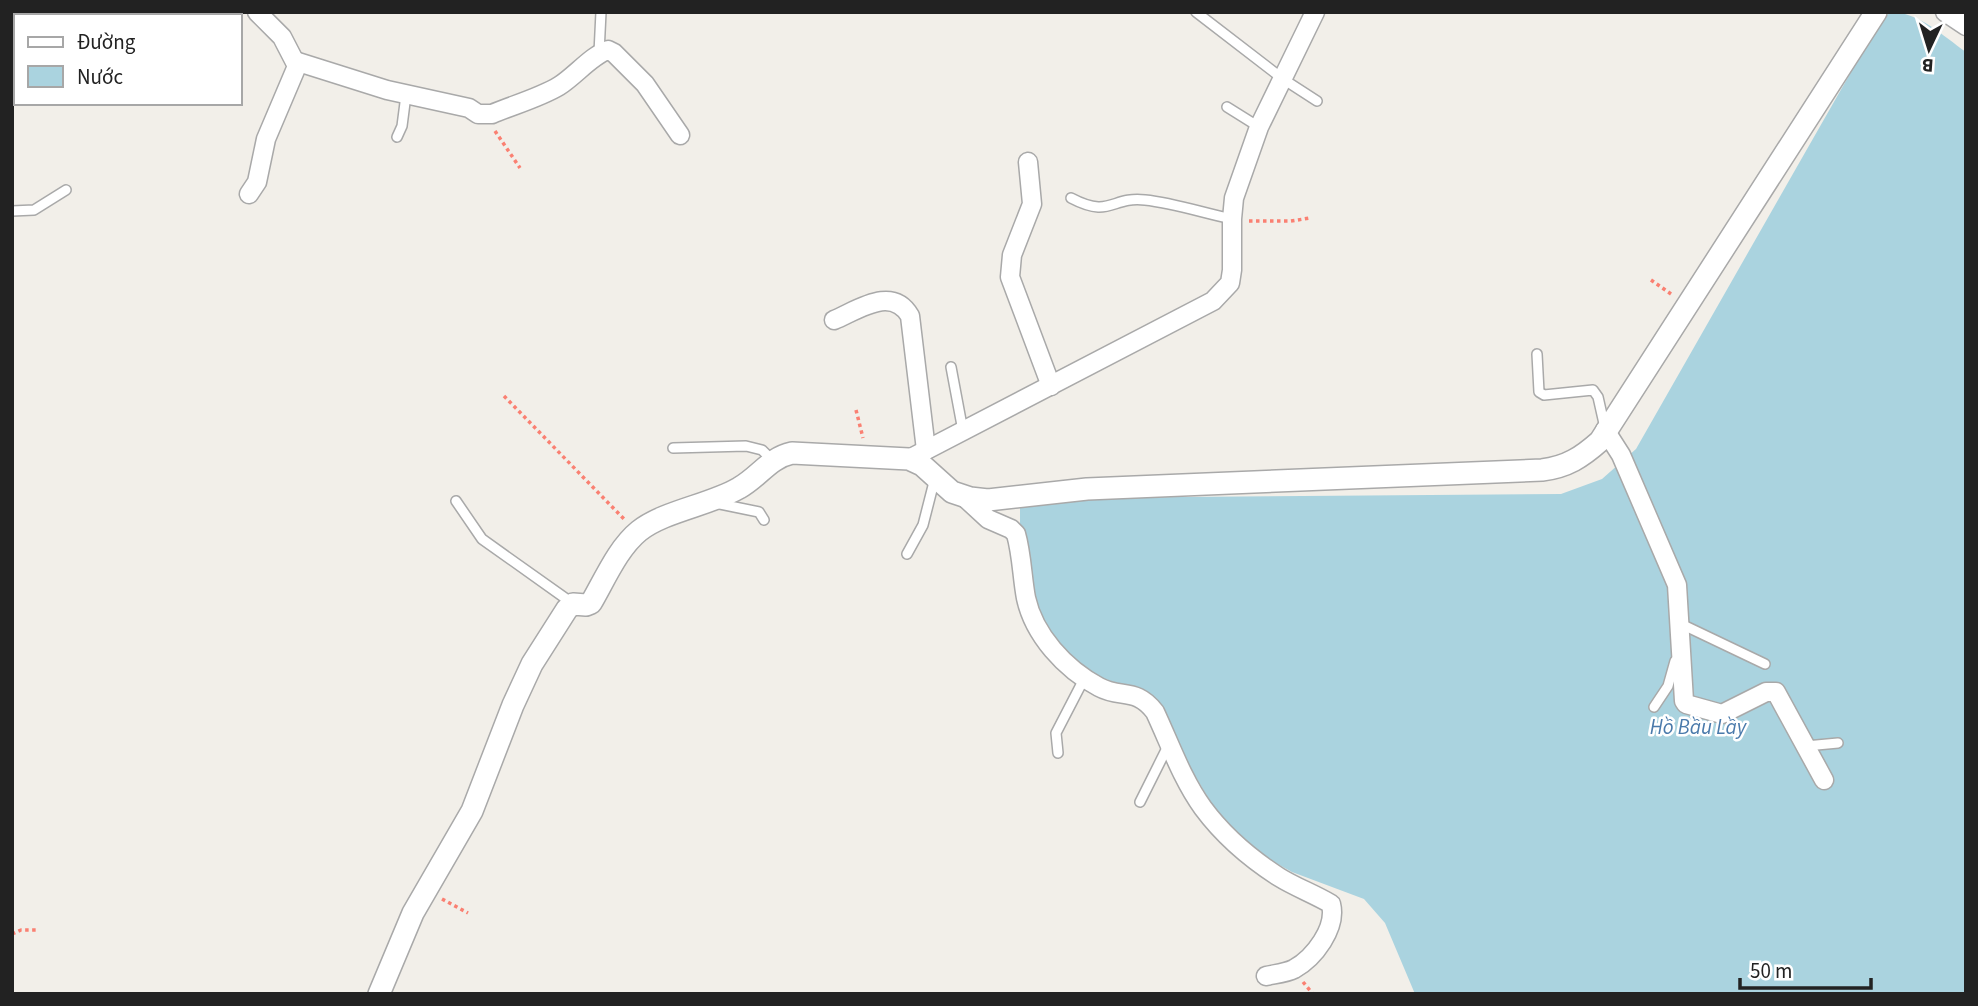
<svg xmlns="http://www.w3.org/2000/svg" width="1978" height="1006" font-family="'Source Sans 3',sans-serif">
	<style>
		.water { fill: #aad3df }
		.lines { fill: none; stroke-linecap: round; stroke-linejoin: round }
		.service-casing { stroke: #a9a9a9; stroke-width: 12 }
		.minor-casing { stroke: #a9a9a9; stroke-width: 21 }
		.tertiary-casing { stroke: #a9a9a9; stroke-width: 24 }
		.path { stroke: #fa8072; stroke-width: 3.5; stroke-dasharray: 3.5 3.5; stroke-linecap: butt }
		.service { stroke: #fff; stroke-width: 9 }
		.minor { stroke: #fff; stroke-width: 18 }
		.tertiary { stroke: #fff; stroke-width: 21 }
		.labels { text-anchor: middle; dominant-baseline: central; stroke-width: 5; stroke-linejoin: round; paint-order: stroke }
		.water-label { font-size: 21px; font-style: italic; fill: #4a7aab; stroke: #fff }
	</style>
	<rect width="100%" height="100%" fill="#f2efe9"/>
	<path class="water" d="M1890,12c29,0 53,24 76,40v942h-551l-30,-71 -21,-24 -72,-27 -32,-18 -41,-38 -53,-89 -43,-42 -36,-12 -50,-51 -17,-87v-30l41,-7 500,-4 41,-15 34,-30 239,-419z"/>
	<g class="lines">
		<defs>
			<g id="service">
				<polyline points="1196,12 1283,79 1317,101"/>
				<polyline points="599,53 601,12"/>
				<polyline points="1227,107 1259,127"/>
				<polyline points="397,137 402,126 406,95"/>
				<path d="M1071,198c40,21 40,-2 74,2 29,3 58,13 87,19"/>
				<polyline points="12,211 34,210 66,190"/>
				<polyline points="1537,354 1539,392 1544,395 1593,390 1598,397 1605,428"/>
				<polyline points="951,367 963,431"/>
				<polyline points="673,448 746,446 762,450 773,461"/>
				<polyline points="456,501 482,539 572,603"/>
				<polyline points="715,503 759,512 764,520"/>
				<polyline points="907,554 923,525 935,478"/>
				<polyline points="1679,623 1765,664"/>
				<polyline points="1654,707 1668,686 1675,661"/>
				<polyline points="1806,746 1838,743"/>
				<polyline points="1058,753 1056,733 1085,677"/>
				<polyline points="1140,802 1169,744"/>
			</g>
			<g id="minor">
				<polyline points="1945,12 1966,26"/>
				<path d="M295,61l92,29 82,18 9,6h14c21,-9 47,-16 67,-28 16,-10 33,-31 49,-36l6,3 31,31 35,51"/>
				<polyline points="1028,162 1032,204 1012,255 1010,277 1051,386"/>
				<polyline points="249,194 257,182 266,139 297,66 282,37 257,12"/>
				<path d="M834,320c24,-10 58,-35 76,-4l16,134"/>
				<polyline points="1605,430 1621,455 1677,585 1684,701 1686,704 1722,714 1766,692 1776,692 1824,780"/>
				<polyline points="909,459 1213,301 1230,283 1232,270 1232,219 1234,198 1259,127 1315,12"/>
				<path d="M962,495l26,24 23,10 5,5c6,21 6,43 10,64 8,37 39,71 73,89 22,12 37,0 56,25 15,32 27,67 48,96 20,27 48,51 76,69 16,10 35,17 52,27 6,24 -17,54 -37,65 -8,4 -19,5 -28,7"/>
			</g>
			<path id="tertiary" d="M379,994l34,-81 59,-102 41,-106 19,-41 35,-55 6,-5 13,1 5,-2c14,-24 27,-55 48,-72 25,-20 71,-26 100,-43 20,-11 30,-30 53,-35l117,6 13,6 30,27 18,6 18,2 99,-11 455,-19c25,-3 40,-13 58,-29l276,-429"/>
		</defs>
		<use href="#service" class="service-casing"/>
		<use href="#minor" class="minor-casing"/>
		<use href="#tertiary" class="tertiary-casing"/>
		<g class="path">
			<polyline points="495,131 520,168"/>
			<polyline points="1249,221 1291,221 1310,218"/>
			<polyline points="1651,280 1671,294"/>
			<polyline points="504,396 625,520"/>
			<polyline points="856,410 863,438"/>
			<polyline points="442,899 468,913"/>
			<polyline points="12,934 21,930 38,930"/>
			<polyline points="1303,982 1313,994"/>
		</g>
		<use href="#service" class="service"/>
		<use href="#minor" class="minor"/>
		<use href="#tertiary" class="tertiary"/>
	</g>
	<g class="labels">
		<g class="water-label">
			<text x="1698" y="727">Hồ Bầu Lầy</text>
		</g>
	</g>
	<rect width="1978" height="1006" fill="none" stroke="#222222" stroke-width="28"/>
	<rect x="14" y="14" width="228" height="91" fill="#ffffff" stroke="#a7a7a7" stroke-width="2"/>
	<rect x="28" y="37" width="35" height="10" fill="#ffffff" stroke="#a7a7a7" stroke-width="2"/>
	<text x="77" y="49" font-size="21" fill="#222222">Đường</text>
	<rect x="28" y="66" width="35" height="21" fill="#aad3df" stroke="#a7a7a7" stroke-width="2"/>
	<text x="77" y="84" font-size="21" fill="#222222">Nước</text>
	<g transform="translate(1929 49) rotate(184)" stroke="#ffffff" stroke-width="5" paint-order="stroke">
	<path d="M0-5L12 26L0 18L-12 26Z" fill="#222222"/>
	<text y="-10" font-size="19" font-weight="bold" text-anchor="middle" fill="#222222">B</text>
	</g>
	<path d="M1740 978v10h131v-10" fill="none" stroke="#222222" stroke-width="3.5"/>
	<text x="1750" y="978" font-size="21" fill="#222222" stroke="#ffffff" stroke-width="5" paint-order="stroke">50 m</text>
</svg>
